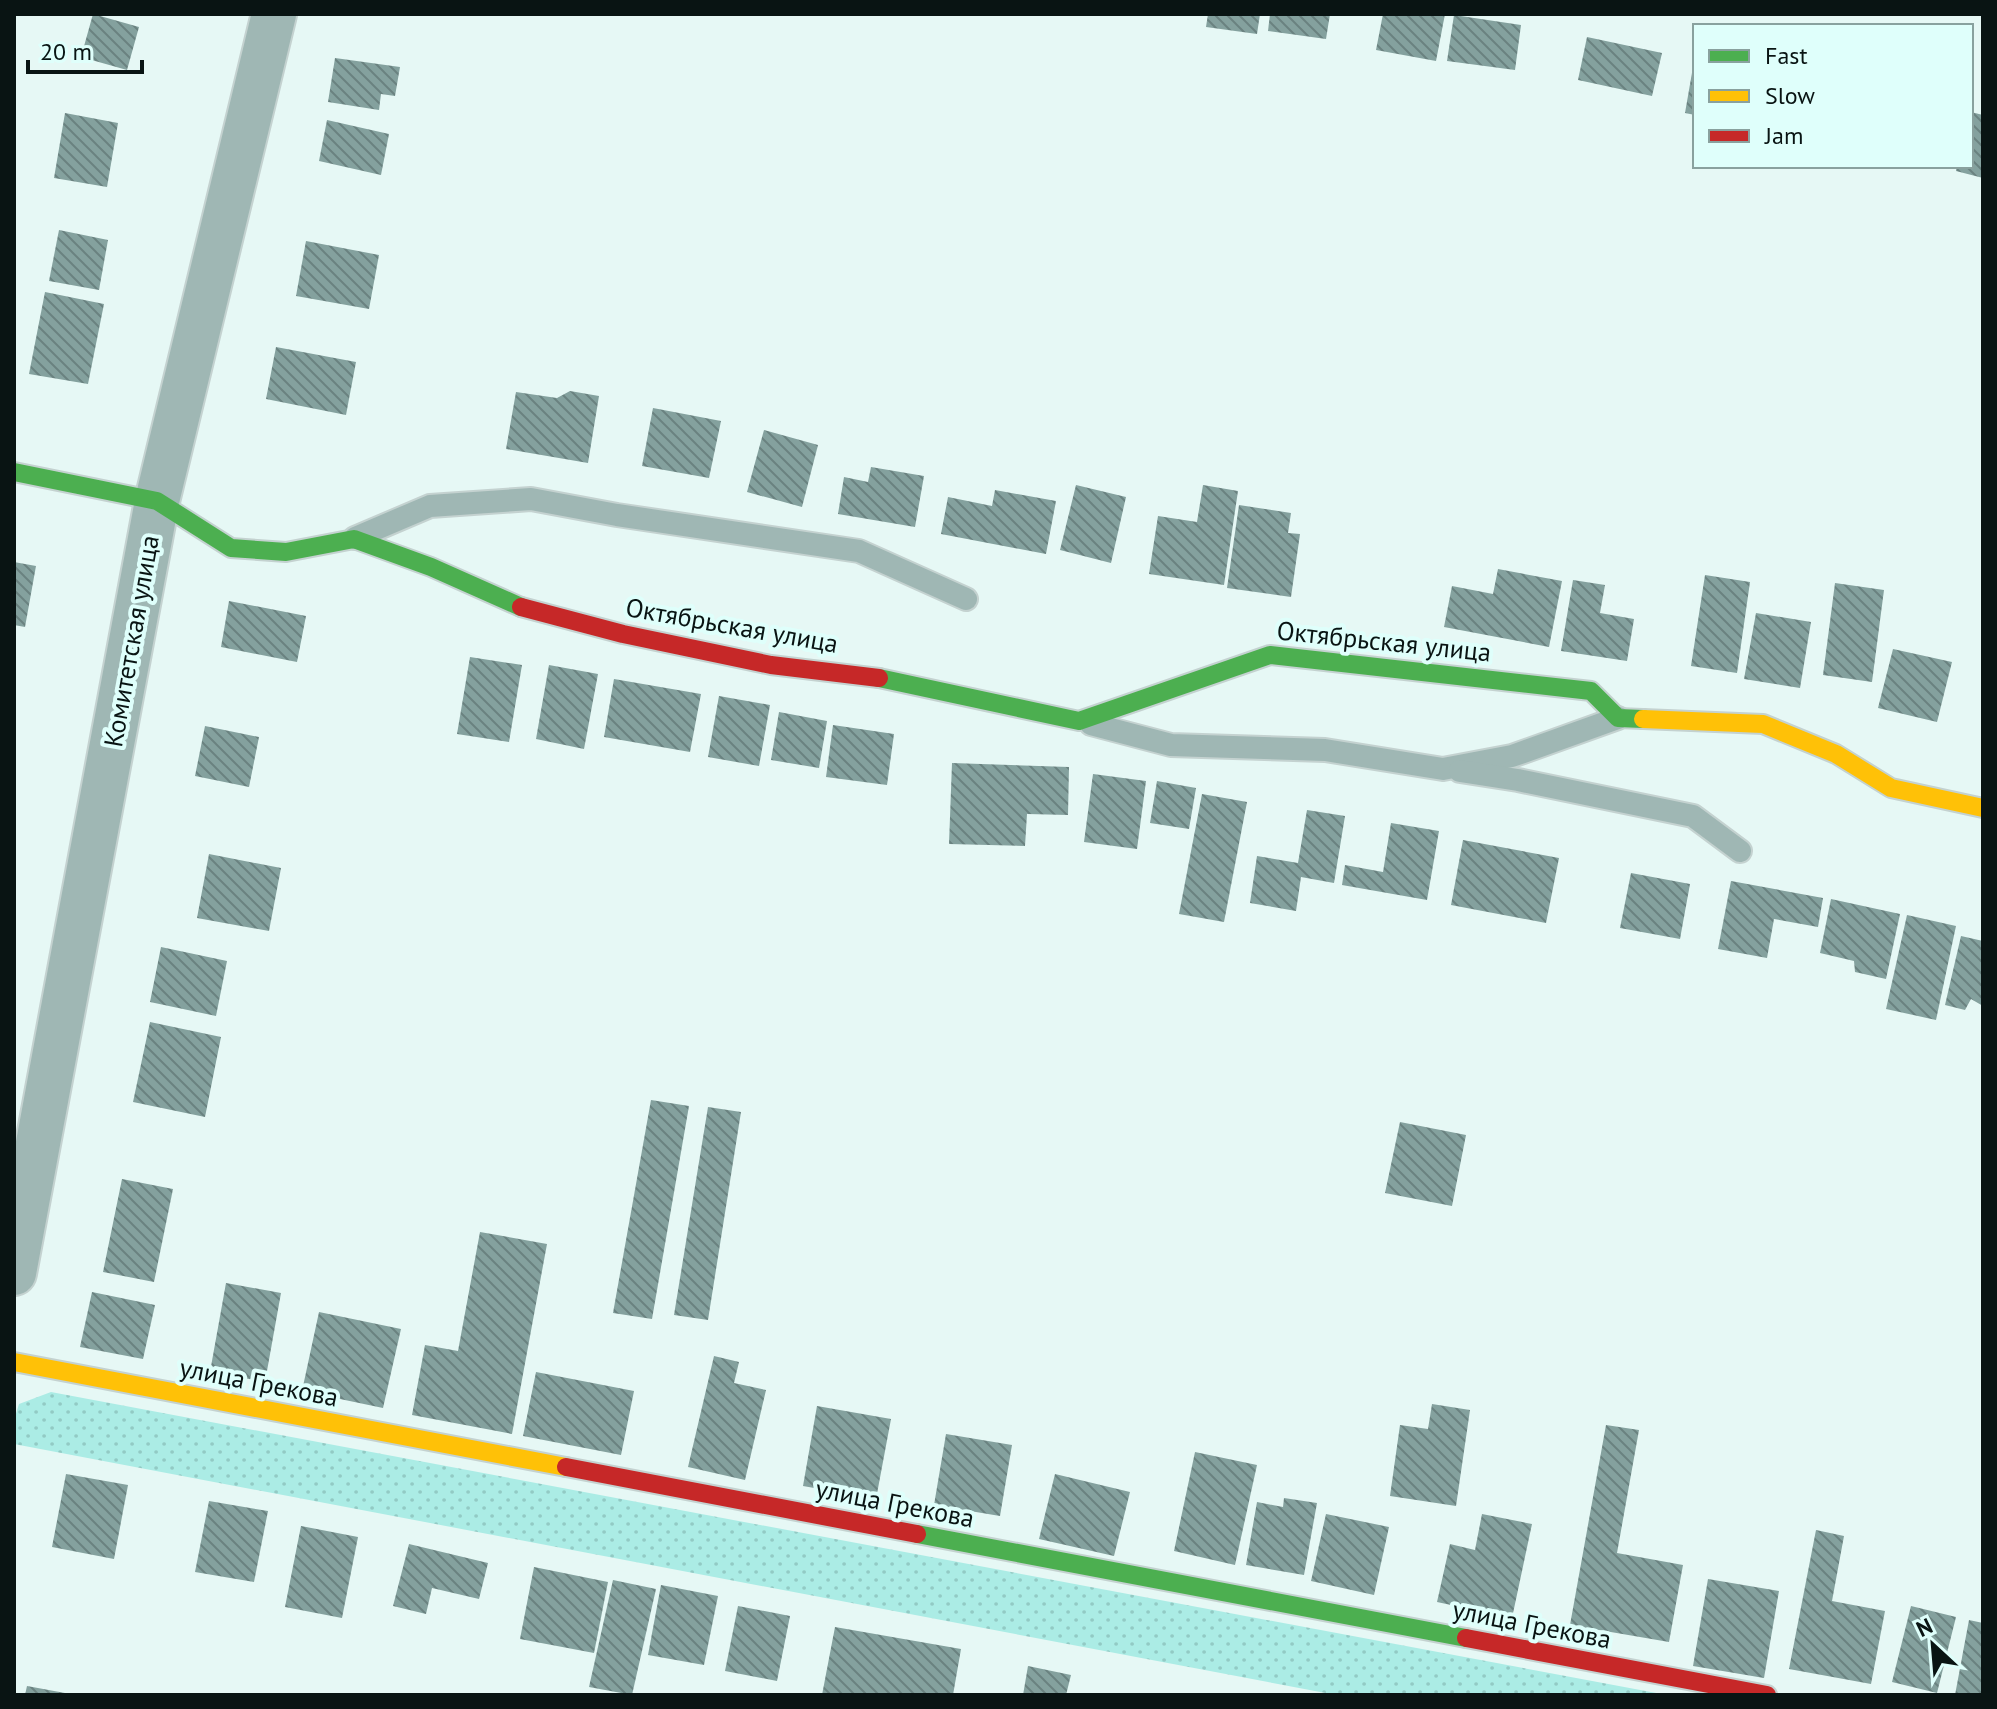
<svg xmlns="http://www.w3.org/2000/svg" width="1997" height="1709" font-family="'PT Sans',sans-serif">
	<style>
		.green { fill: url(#green-dots) }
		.building { fill: url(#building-back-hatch) }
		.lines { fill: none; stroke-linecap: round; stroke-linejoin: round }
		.lane-casing { stroke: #c4d2d0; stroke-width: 26 }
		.street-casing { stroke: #c4d2d0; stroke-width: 48 }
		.fast-casing { stroke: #c4d2d0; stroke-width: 22 }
		.slow-casing { stroke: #c4d2d0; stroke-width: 22 }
		.jam-casing { stroke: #c4d2d0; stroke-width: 22 }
		.lane { stroke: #9fb7b4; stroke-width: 22 }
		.street { stroke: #9fb7b4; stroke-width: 44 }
		.fast { stroke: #4caf50; stroke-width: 18 }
		.slow { stroke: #ffc107; stroke-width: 18 }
		.jam { stroke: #c62828; stroke-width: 18 }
		.labels { text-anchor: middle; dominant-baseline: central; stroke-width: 8; stroke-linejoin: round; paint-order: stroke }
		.street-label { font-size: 26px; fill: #091413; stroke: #dffffb }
	</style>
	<defs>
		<pattern id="green-dots" width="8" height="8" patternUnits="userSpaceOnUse" patternTransform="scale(2)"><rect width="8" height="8" fill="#abece5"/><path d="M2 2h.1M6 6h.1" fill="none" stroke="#92cac4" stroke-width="1.8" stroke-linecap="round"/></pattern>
		<pattern id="building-back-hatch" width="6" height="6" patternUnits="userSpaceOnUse" patternTransform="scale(2)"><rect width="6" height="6" fill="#84a19e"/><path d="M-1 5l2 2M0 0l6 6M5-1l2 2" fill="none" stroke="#6a8280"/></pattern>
	</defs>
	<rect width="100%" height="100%" fill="#e6f8f5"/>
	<polygon class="green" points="51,1392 1667,1695 1336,1695 14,1444 14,1420 19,1404"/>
	<g class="building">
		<polygon points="93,14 139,27 127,70 81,57"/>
		<polygon points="1208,14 1260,14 1257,34 1206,27"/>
		<polygon points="1270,14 1330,14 1326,39 1268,31"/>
		<polygon points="1383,14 1445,14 1436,61 1376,50"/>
		<polygon points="1454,15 1521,25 1515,70 1447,61"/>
		<polygon points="1587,37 1662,53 1652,96 1578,80"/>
		<polygon points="335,58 400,67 395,96 381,94 379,110 328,102"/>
		<polygon points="1693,67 1695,67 1695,115 1685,113"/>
		<polygon points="1971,112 1983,115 1983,178 1956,171 1957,166 1971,166"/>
		<polygon points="65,113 118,123 107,187 54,178"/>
		<polygon points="327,120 389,134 381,175 319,161"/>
		<polygon points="59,230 108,240 99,290 49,281"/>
		<polygon points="306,241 379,255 369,309 296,296"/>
		<polygon points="45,292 104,304 88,384 29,374"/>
		<polygon points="276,347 356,362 346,415 266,399"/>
		<polygon points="570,391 599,396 588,463 506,449 516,392 557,398"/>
		<polygon points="653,408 721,421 709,478 642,466"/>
		<polygon points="764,430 818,445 802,507 747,492"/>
		<polygon points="871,467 924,476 915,527 838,514 844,477 868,482"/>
		<polygon points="1076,485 1126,497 1111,563 1060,550"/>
		<polygon points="1203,485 1238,491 1224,585 1149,574 1158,516 1197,522"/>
		<polygon points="995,490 1056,501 1046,554 941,534 948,497 992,506"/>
		<polygon points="1239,505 1291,513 1288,533 1300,534 1291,597 1227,588"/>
		<polygon points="14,562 36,566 25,627 14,625"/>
		<polygon points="1498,569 1562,581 1549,647 1444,627 1452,586 1493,594"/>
		<polygon points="1705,575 1750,582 1737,673 1691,666"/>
		<polygon points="1573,580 1605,585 1600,613 1634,619 1627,661 1561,651"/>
		<polygon points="1835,583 1884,590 1872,682 1823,675"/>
		<polygon points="229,601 306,616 297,662 221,647"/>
		<polygon points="1756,613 1811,622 1800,688 1744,679"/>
		<polygon points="1893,649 1952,662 1937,722 1878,708"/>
		<polygon points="470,657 522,665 509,742 457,734"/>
		<polygon points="549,665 598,674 584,749 536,739"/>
		<polygon points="614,679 701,694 690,752 604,737"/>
		<polygon points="719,696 770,705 759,766 708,757"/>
		<polygon points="779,712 827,721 819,768 771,760"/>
		<polygon points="833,725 894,734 887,785 826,777"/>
		<polygon points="205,726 259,737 249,787 195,776"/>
		<polygon points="952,763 1069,767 1068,815 1027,814 1025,846 949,844"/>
		<polygon points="1093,774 1146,781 1137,849 1084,842"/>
		<polygon points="1157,781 1196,788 1189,829 1150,823"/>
		<polygon points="1202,794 1247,802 1224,922 1179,914"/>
		<polygon points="1307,810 1345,816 1334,883 1301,877 1296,911 1250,903 1257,856 1298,863"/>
		<polygon points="1391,823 1439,831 1427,900 1342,885 1345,865 1383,872"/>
		<polygon points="1463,840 1559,858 1546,923 1451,905"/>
		<polygon points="209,854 281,868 269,931 197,918"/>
		<polygon points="1631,873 1690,884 1680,939 1620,928"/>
		<polygon points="1731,881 1823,898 1818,927 1774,919 1767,958 1718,949"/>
		<polygon points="1831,899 1900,914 1886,979 1855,972 1854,961 1820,953"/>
		<polygon points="1907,915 1956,926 1936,1020 1886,1009"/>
		<polygon points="1961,936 1983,941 1983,1006 1971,999 1965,1010 1945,1005"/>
		<polygon points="161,947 227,961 216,1016 150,1002"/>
		<polygon points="150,1022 221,1037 205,1117 133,1102"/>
		<polygon points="651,1100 689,1106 652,1319 613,1313"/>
		<polygon points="708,1107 741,1112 708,1320 674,1315"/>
		<polygon points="1400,1122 1466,1135 1452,1206 1385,1193"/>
		<polygon points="122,1179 173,1189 154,1282 103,1272"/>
		<polygon points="480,1232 547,1244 512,1434 412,1415 425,1345 458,1351"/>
		<polygon points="226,1283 281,1293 265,1382 210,1372"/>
		<polygon points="92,1292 155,1305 143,1359 80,1347"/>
		<polygon points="319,1312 401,1329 383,1408 302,1391"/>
		<polygon points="714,1356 739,1362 734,1383 766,1390 745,1480 688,1467"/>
		<polygon points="536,1372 634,1391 621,1455 523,1436"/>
		<polygon points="1432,1404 1470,1410 1456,1506 1390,1496 1400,1425 1428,1429"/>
		<polygon points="817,1406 891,1419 876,1499 803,1486"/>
		<polygon points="1606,1425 1639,1430 1617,1553 1683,1565 1669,1642 1570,1625"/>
		<polygon points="946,1434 1012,1445 1000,1516 934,1505"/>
		<polygon points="1195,1452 1257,1465 1235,1565 1174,1551"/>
		<polygon points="66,1474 128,1485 114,1559 52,1547"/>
		<polygon points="1055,1474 1130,1492 1114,1556 1039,1539"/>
		<polygon points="1284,1498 1317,1503 1304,1575 1246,1565 1257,1502 1283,1507"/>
		<polygon points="209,1501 268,1511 254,1582 195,1572"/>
		<polygon points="1326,1514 1389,1527 1374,1595 1311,1581"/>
		<polygon points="1482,1514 1532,1524 1512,1618 1437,1602 1450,1544 1475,1550"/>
		<polygon points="301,1526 358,1537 342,1618 285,1607"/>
		<polygon points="1816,1530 1844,1536 1832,1601 1885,1611 1871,1684 1789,1669"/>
		<polygon points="409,1544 488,1563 479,1599 432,1588 426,1614 393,1606"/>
		<polygon points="534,1567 608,1582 594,1653 520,1639"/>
		<polygon points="1708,1579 1779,1591 1764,1678 1693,1666"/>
		<polygon points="613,1580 656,1589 632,1695 589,1687"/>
		<polygon points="661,1585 718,1596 704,1665 648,1655"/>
		<polygon points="738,1606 790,1616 777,1681 725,1671"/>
		<polygon points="1911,1606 1956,1617 1937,1693 1892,1682"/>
		<polygon points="1969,1620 1983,1623 1983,1695 1955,1695"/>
		<polygon points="835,1627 961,1649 953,1695 822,1695"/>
		<polygon points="1028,1666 1071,1675 1066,1695 1023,1695"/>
		<polygon points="27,1686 65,1693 65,1695 25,1695"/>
	</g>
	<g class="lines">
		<defs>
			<g id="lane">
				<polyline points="355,538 430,506 531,499 617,515 859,551 966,599"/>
				<polyline points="1091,724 1171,745 1325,750 1443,769 1512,756 1618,718"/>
				<polyline points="1460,771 1518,780 1693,816 1740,851"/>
			</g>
			<polyline id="street" points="14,1273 157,501 274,14"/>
			<g id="fast">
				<polyline points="14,472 157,501 231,548 286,552 354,539 431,567 521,607"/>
				<polyline points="879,678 1079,721 1270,655 1591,691 1618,718 1643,719"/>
				<polyline points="917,1534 1466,1638"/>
			</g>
			<g id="slow">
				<polyline points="1643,719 1763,724 1836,754 1891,788 1983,808"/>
				<polyline points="14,1362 566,1467"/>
			</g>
			<g id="jam">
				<polyline points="521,607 623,634 771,665 879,678"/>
				<polyline points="566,1467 917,1534"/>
				<polyline points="1466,1638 1767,1695"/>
			</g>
		</defs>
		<use href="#lane" class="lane-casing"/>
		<use href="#street" class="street-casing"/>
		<use href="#fast" class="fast-casing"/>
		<use href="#slow" class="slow-casing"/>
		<use href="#jam" class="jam-casing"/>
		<use href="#lane" class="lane"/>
		<use href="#street" class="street"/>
		<use href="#fast" class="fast"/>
		<use href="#slow" class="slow"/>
		<use href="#jam" class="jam"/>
	</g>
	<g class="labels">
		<g class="street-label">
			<text transform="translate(732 625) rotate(10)">Октябрьская улица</text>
			<text transform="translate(131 641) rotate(-80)">Комитетская улица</text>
			<text transform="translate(1384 641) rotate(6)">Октябрьская улица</text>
			<text transform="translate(259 1382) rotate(11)">улица Грекова</text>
			<text transform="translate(895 1503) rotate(11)">улица Грекова</text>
			<text transform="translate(1532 1624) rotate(11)">улица Грекова</text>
		</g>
	</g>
	<rect width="1997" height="1709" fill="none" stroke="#091413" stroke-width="32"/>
	<rect x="1693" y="24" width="280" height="144" fill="#dffffb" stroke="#89a19e" stroke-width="2"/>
	<rect x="1709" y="50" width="40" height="12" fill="#4caf50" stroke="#89a19e" stroke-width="2"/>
	<text x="1765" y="64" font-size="24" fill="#091413">Fast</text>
	<rect x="1709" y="90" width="40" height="12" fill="#ffc107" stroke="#89a19e" stroke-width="2"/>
	<text x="1765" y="104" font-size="24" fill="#091413">Slow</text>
	<rect x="1709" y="130" width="40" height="12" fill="#c62828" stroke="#89a19e" stroke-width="2"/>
	<text x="1765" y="144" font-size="24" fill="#091413">Jam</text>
	<g transform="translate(1933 1645) rotate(334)" stroke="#dffffb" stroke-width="6" paint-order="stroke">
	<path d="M0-6L14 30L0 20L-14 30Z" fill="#091413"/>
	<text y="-12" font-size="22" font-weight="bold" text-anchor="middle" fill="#091413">N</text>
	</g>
	<path d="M28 60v12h114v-12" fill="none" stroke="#091413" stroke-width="4"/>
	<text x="40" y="60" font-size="24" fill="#091413" stroke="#dffffb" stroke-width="6" paint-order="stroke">20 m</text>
</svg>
